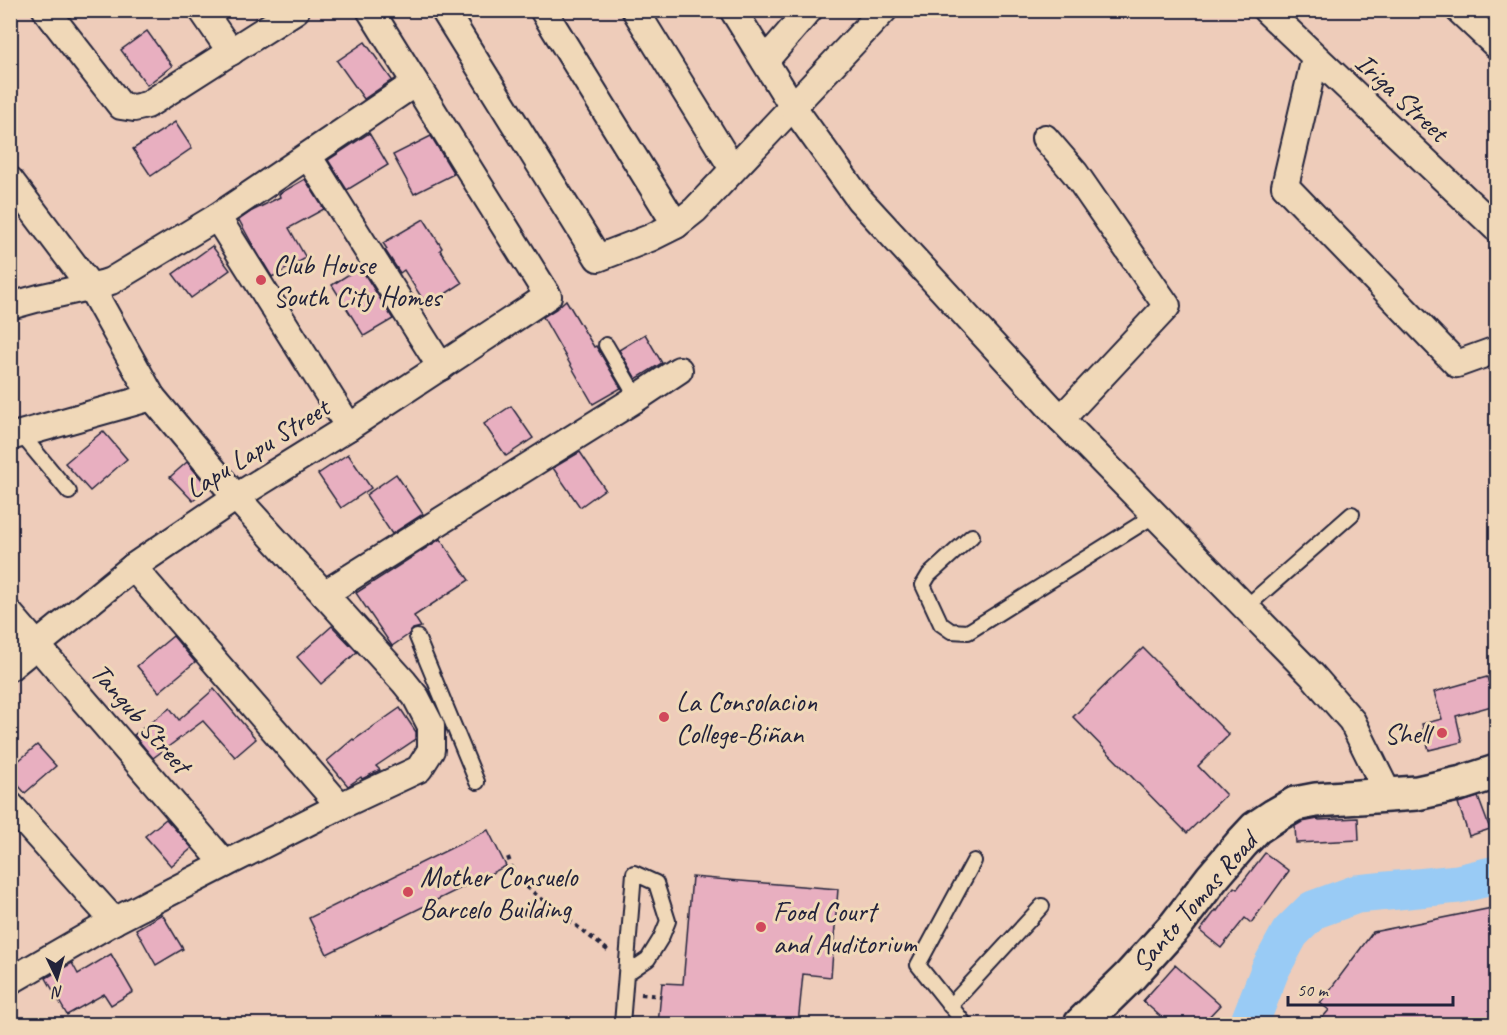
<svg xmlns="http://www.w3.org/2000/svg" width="1507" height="1035" font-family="Caveat,sans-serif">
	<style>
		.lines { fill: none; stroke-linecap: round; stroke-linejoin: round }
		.river { stroke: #99cbf5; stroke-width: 39 }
		.building { fill: #e8afc0; stroke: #22223b; stroke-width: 1.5 }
		.lane-casing { stroke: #22223b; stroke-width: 18 }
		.street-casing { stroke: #22223b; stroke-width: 30 }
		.secondary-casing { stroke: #22223b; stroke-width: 38 }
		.path { stroke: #22223b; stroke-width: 4; stroke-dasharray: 4.5 4.5; stroke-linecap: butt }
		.lane { stroke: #f0d8b8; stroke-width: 14 }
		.street { stroke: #f0d8b8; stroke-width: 26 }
		.secondary { stroke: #f0d8b8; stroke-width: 33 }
		.poi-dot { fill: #d1495b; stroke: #f0d8b8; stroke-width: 2 }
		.labels { text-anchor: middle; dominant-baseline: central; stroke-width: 6; stroke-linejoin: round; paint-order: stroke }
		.street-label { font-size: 28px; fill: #22223b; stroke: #f0d8b8 }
		.poi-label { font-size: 28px; fill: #22223b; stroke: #f0d8b8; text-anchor: start }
	</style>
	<rect width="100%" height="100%" fill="#eeccba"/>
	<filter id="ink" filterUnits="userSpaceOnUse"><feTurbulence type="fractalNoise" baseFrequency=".0167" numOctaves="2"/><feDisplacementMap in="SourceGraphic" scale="12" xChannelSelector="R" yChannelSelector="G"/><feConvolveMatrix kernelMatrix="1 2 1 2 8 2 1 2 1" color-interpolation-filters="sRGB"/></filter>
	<g filter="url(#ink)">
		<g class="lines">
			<polyline class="river" points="1249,1024 1270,970 1290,933 1313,910 1357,894 1458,884 1496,875"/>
		</g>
		<g class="building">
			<polygon points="147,31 172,66 147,85 121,50"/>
			<polygon points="365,42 392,80 364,99 337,61"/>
			<polygon points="175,122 192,148 151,176 133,149"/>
			<polygon points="369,133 388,165 347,190 328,160"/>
			<polygon points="431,136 454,174 414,194 393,155"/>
			<polygon points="305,179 324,209 289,228 306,258 272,277 251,242 239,220 252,211 280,197 279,194"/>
			<polygon points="424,219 442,248 440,250 462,283 427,306 404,270 400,273 385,250 387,249 383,243"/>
			<polygon points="212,246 230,270 191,298 173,274"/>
			<polygon points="360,267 393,319 364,336 332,285"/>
			<polygon points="566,300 594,347 596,346 621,388 593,404 543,317 556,309"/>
			<polygon points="645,334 662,363 636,379 619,350"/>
			<polygon points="511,406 533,438 506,456 484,424"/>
			<polygon points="103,431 127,459 90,491 65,463"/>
			<polygon points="580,452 605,489 580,507 553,468"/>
			<polygon points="348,454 371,488 341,508 318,474"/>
			<polygon points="187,462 208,487 193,501 170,477"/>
			<polygon points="396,474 423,514 392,534 366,495"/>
			<polygon points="440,539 469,580 414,616 421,627 413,629 408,635 392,646 356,593"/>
			<polygon points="332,626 357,652 321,684 297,657"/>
			<polygon points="173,636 195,662 159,692 137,666"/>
			<polygon points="1143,648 1229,735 1198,766 1226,795 1187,833 1073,717"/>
			<polygon points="1487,677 1495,705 1456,716 1462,742 1429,750 1422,724 1442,719 1434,692"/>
			<polygon points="214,689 256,739 235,757 203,721 153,758 134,735 170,708 179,720"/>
			<polygon points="400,708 416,732 416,739 376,766 380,770 362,779 361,777 348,786 327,761 353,739 354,740"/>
			<polygon points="37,745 56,766 25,793 10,776 10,768"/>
			<polygon points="1478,797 1490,829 1469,836 1458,803"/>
			<polygon points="1358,818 1359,840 1296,843 1295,826 1302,822 1318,819 1319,820"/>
			<polygon points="166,819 192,848 171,866 145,836"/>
			<polygon points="488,830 506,866 327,954 309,918"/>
			<polygon points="1265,853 1289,871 1251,923 1245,918 1221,948 1200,931 1216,910 1217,911 1234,887 1237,889"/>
			<polygon points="692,877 838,889 831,977 803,974 798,1024 658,1024 662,983 683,984"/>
			<polygon points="1497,907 1497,1024 1317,1024 1329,1010 1320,1003 1373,932"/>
			<polygon points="162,914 183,949 156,965 136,929"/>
			<polygon points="111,954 133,992 111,1005 104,994 67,1015 46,978 72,963 78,974"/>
			<polygon points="1175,965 1220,1005 1202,1024 1169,1024 1143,1001"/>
		</g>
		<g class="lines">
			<defs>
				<g id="lane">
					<polyline points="606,345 637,398"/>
					<polyline points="21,434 69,492"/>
					<polyline points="972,536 929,575 923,585 941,624 951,631 968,632 1155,515"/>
					<polyline points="1245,608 1352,514"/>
					<polyline points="417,637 477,782"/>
					<polyline points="950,1006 1042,906"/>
					<polyline points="622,1024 634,873 656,883 668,921 661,938 648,959 626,974"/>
					<polyline points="965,1024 918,965 974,861"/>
				</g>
				<g id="street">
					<polyline points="46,10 121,106 134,108 147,105 296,10"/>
					<polyline points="202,10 231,52"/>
					<polyline points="444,10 598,258 650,238 676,225 695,210 884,10"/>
					<polyline points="543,10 676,225"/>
					<polyline points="635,10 733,169"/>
					<polyline points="733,10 793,107 859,199 1061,419 1312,675 1352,721 1389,796"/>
					<polyline points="1266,10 1496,228"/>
					<polyline points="1459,10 1496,45"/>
					<polyline points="1315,58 1285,186 1457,364 1496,350"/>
					<polyline points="765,61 809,10"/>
					<polyline points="1045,138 1075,173 1167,306 1061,419"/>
					<polyline points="308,156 441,367"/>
					<polyline points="10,180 90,286 152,397 236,497 404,682 416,697 431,726 431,750 419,769 340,806 225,864 114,921 10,981"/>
					<polyline points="217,217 349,427"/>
					<polyline points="10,306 39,298 102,284 111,281 217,217 415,83"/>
					<polyline points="10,437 152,397"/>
					<polyline points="133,567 340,806"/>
					<polyline points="324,594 637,398 679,370"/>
					<polyline points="10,614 225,864"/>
					<polyline points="10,667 133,567 236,497 349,427 548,296 370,10"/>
					<polyline points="10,805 114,921"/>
				</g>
				<polyline id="secondary" points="1081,1024 1130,976 1176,925 1212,878 1242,843 1256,828 1274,816 1295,804 1316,800 1417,793 1462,783 1496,772"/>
			</defs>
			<use href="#lane" class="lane-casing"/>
			<use href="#street" class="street-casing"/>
			<use href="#secondary" class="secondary-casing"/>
			<g class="path">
				<polyline points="508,857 516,879 610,952"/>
				<polyline points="641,994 661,996"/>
			</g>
			<use href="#lane" class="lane"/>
			<use href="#street" class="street"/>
			<use href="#secondary" class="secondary"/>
		</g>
	</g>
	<g class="poi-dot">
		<circle cx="261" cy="280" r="6"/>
		<circle cx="664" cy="717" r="6"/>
		<circle cx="1442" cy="733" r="6"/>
		<circle cx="408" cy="892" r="6"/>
		<circle cx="761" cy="927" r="6"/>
	</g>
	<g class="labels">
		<g class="street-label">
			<text transform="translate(1402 97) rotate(43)">Iriga Street</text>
			<text transform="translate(257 448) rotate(-32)">Lapu Lapu Street</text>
			<text transform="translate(141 718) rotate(49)">Tangub Street</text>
			<text transform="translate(1194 902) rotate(-49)">Santo Tomas Road</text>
		</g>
		<g class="poi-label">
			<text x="273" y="264">Club House<tspan x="273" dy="32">South City Homes</tspan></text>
			<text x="676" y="701">La Consolacion<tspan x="676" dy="32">College-Biñan</tspan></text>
			<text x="1430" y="733" text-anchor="end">Shell</text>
			<text x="420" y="876">Mother Consuelo<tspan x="420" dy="32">Barcelo Building</tspan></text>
			<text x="773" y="911">Food Court<tspan x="773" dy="32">and Auditorium</tspan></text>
		</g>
	</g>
	<rect width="1507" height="1035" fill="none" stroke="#f0d8b8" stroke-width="36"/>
	<rect x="18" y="18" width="1471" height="999" fill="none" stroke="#22223b" stroke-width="2" filter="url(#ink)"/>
	<g transform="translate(57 978) rotate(175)" stroke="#f0d8b8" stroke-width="4.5" paint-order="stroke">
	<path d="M0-4.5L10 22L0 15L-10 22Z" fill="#22223b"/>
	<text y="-9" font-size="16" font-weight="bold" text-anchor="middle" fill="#22223b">N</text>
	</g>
	<path d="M1288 996v9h165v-9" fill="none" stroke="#22223b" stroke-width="3"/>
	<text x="1297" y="996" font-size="18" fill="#22223b" stroke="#f0d8b8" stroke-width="4.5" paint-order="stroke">50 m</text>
</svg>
